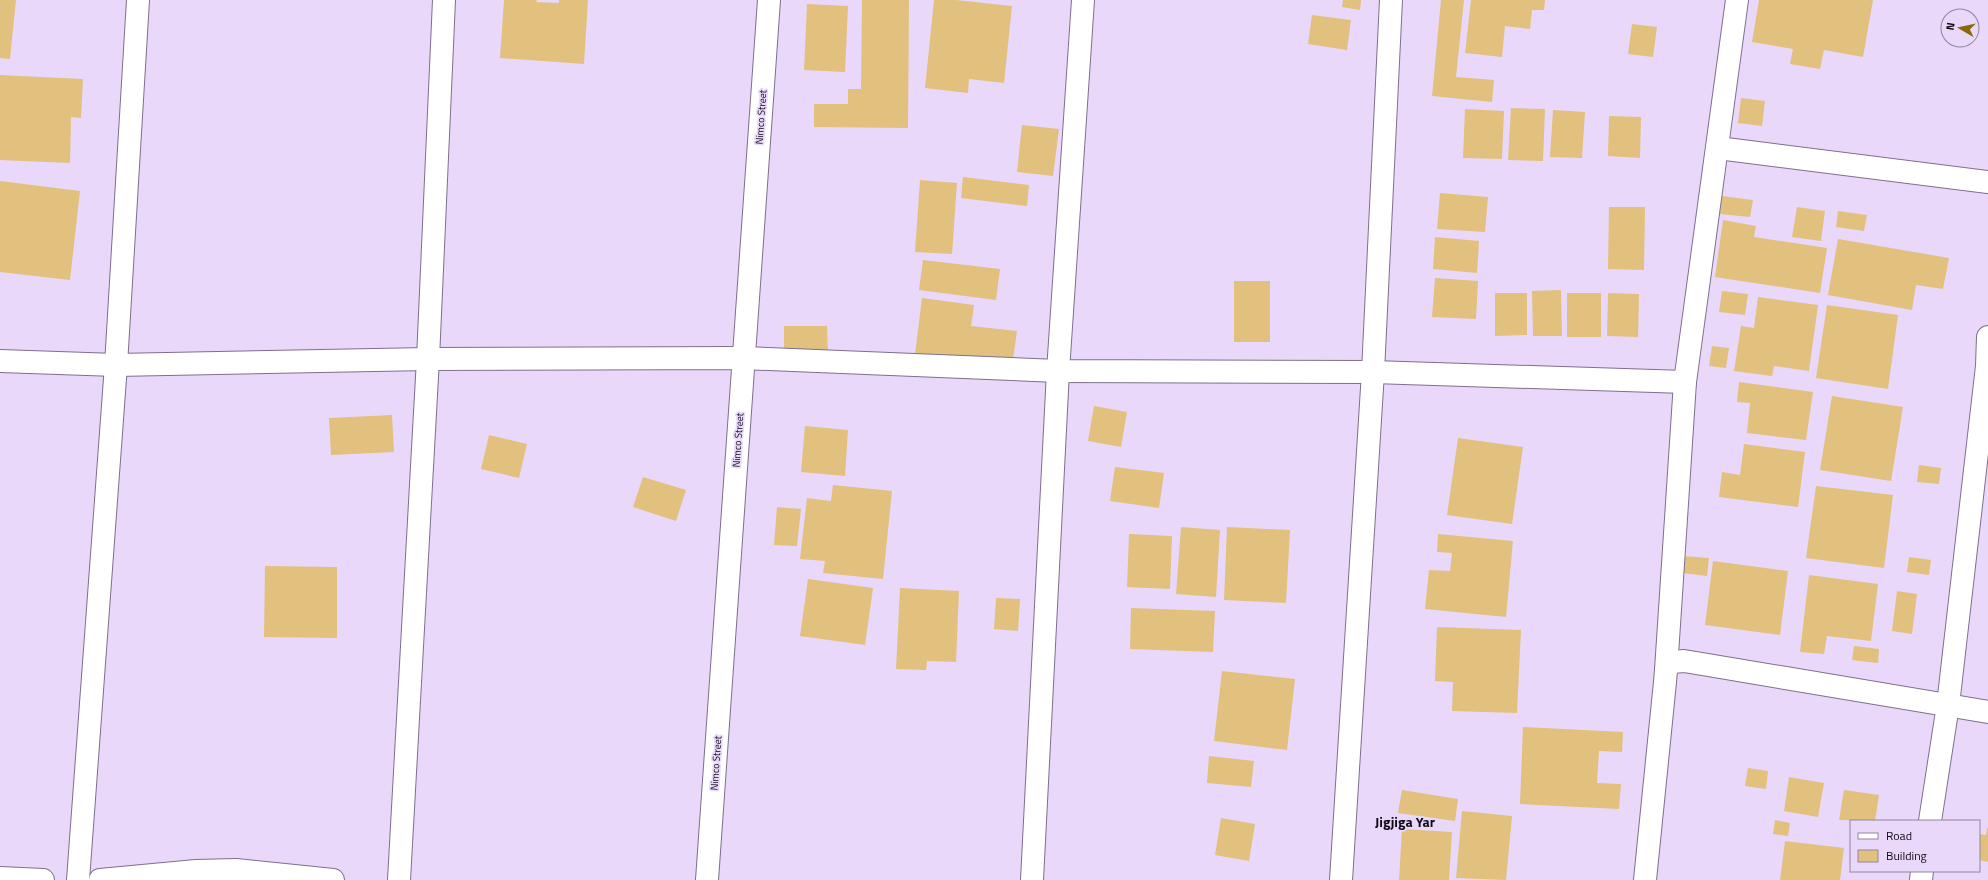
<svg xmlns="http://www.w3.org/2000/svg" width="1988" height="880" font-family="'Titillium Web',sans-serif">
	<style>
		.building { fill: #e1c17d }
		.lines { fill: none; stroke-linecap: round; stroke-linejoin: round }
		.minor-casing { stroke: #7e6f8d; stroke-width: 24 }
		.minor { stroke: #fff; stroke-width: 22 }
		.labels { text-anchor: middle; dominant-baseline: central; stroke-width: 3.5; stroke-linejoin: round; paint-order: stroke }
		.street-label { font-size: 10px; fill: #100a15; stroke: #e9d8fa }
		.district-label { font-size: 14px; font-weight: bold; fill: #100a15; stroke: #e9d8fa }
	</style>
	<rect width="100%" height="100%" fill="#e9d8fa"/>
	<g class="building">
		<polygon points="0,0 16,0 10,59 0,58"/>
		<polygon points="504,0 537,0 536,2 559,3 559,0 588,0 584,64 500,58"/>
		<polygon points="862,0 909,0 908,128 814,127 814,104 848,104 848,89 861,89"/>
		<polygon points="934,0 956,0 1012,6 1004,83 969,79 968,93 925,88"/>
		<polygon points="1343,0 1361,0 1360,10 1342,7"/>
		<polygon points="1441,0 1464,0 1456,77 1494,80 1492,102 1432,96"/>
		<polygon points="1471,0 1545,0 1544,10 1532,10 1530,29 1505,26 1502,57 1465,53"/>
		<polygon points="1759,0 1873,0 1863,57 1824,50 1820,69 1790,64 1793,49 1752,42"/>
		<polygon points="807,4 848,6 845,72 804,70"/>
		<polygon points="1312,15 1351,20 1347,50 1308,44"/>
		<polygon points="1632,24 1657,27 1653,57 1628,54"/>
		<polygon points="0,75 83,79 81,118 71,117 70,163 0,160"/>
		<polygon points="1741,98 1765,101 1762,126 1738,123"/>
		<polygon points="1511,108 1545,109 1543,161 1508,160"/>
		<polygon points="1465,109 1504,111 1502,159 1463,158"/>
		<polygon points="1553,110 1585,112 1582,158 1550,157"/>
		<polygon points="1609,116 1641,117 1640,158 1608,156"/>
		<polygon points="1022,125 1059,129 1053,176 1017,172"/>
		<polygon points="963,177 1029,185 1027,206 961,198"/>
		<polygon points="920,180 957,183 952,254 915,252"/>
		<polygon points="0,181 80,191 70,280 0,272"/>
		<polygon points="1440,193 1488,197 1485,232 1437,229"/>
		<polygon points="1722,196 1753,200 1750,217 1720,214"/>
		<polygon points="1609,207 1645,207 1644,270 1608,269"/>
		<polygon points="1797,207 1825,211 1821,241 1792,237"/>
		<polygon points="1838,211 1867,215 1864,231 1836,227"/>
		<polygon points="1723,220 1756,226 1754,237 1827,248 1820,293 1715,277"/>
		<polygon points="1435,237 1479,241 1477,273 1433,269"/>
		<polygon points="1838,239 1949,258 1943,289 1916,285 1912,310 1828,295"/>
		<polygon points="923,260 1000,269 996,300 919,290"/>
		<polygon points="1435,278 1478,281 1476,319 1432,317"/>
		<rect x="1234" y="281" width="36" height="61"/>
		<polygon points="1561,290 1562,336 1533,336 1532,291"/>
		<polygon points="1722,291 1748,294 1745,315 1719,312"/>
		<polygon points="1495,293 1527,293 1527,335 1495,336"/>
		<rect x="1567" y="293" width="34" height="44"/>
		<polygon points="1608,293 1639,294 1638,337 1607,336"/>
		<polygon points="1758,297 1818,305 1809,371 1774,366 1772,376 1734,371 1741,326 1754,328"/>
		<polygon points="922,298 974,305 971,326 1017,331 1012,366 915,354"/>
		<polygon points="1827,305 1898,315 1888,389 1816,378"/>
		<polygon points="784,326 827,326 828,353 784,353"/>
		<polygon points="1712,346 1729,348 1726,368 1709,366"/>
		<polygon points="1739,382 1813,392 1806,440 1747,433 1750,403 1737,402"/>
		<polygon points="1832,396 1903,407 1891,481 1820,470"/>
		<polygon points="1094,406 1127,412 1121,447 1088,441"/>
		<polygon points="392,415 394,452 331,455 329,418"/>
		<polygon points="805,426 848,430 845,476 801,472"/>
		<polygon points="489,435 527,444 519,478 481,469"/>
		<polygon points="1458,438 1523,447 1512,524 1447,515"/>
		<polygon points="1744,444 1805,452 1798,507 1719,497 1722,472 1740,475"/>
		<polygon points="1919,465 1941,468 1939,484 1917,482"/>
		<polygon points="1115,467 1164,473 1159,508 1110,501"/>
		<polygon points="643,477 686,490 676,521 633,507"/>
		<polygon points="833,485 892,491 883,579 823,573 825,561 800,559 807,498 831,501"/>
		<polygon points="1816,486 1893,495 1884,568 1806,558"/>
		<polygon points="777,507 801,509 797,546 774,545"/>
		<polygon points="1181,527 1220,530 1216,597 1176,594"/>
		<polygon points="1227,527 1290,530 1286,603 1224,600"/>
		<polygon points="1129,534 1172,536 1170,589 1127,587"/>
		<polygon points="1438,534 1513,541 1506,617 1425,609 1429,570 1450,571 1452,553 1437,552"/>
		<polygon points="1684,556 1709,558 1707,576 1682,573"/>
		<polygon points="1909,557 1931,560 1929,575 1907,572"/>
		<polygon points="1713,561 1788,571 1780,635 1705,625"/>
		<polygon points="265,566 337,567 337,638 264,637"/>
		<polygon points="1809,575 1878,584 1871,641 1827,636 1824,654 1800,652"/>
		<polygon points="808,579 873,588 865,645 800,636"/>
		<polygon points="900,588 959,591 956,662 927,661 926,670 896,669"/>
		<polygon points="1897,591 1917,594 1912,634 1892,631"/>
		<polygon points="996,598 1020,599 1018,631 994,629"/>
		<polygon points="1131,608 1215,611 1213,652 1130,649"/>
		<polygon points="1437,627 1521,630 1517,713 1452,711 1453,682 1435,681"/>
		<polygon points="1854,646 1879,649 1878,663 1852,660"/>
		<polygon points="1222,671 1295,679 1287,750 1214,741"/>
		<polygon points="1523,727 1623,732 1622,752 1599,751 1597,783 1621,784 1619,809 1520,804"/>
		<polygon points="1209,756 1254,761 1251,787 1207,783"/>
		<polygon points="1748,768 1768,771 1766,789 1745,786"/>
		<polygon points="1789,777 1824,783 1818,817 1784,811"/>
		<polygon points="1402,790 1458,799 1455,821 1398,813"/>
		<polygon points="1844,790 1879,795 1875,821 1839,820"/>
		<polygon points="1462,811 1512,816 1506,880 1456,878"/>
		<polygon points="1221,818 1255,824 1249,861 1215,855"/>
		<polygon points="1775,820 1790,823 1788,836 1773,834"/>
		<polygon points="1987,828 1988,828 1988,862 1979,860 1979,834 1986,835"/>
		<polygon points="1402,829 1452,832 1449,880 1399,880"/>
		<polygon points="1785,841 1844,848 1840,880 1780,880"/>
	</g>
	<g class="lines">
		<defs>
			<g id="minor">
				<polyline points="1718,148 1988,182"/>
				<polyline points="0,361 116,365 428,359 743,358 1058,371 1373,372 1685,382"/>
				<polyline points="1666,670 1685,382 1737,0"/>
				<polyline points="1930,821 1948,705 1987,366 1988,337"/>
				<polyline points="0,878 43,880"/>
				<polyline points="78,880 116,365 138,0"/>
				<polyline points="100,880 196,871 236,870 333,880"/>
				<polyline points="399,880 428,359 444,0"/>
				<polyline points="707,880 769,0"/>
				<polyline points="1032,880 1058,371 1083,0"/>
				<polyline points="1341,880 1373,372 1391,0"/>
				<polyline points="1645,880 1665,682 1666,670 1672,662 1684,661 1708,665 1988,712"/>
				<polyline points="1921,880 1922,871"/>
			</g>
		</defs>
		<use href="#minor" class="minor-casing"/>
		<use href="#minor" class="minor"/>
	</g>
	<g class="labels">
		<g class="street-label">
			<text transform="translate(761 117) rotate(-86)">Nimco Street</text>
			<text transform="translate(738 440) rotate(-86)">Nimco Street</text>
			<text transform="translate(716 763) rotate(-86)">Nimco Street</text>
		</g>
		<g class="district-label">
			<text x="1405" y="821">Jigjiga Yar</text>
		</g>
	</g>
	<rect x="1850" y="820" width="130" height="52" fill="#e9d8fa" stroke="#92869e"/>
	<rect x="1858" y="833" width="20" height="6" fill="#ffffff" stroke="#92869e"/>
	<text x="1886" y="840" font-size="12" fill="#100a15">Road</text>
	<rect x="1858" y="850" width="20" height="12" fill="#e1c17d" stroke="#92869e"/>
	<text x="1886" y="860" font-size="12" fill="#100a15">Building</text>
	<g transform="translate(1960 28) rotate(279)"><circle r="19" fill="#e9d8fa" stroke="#92869e"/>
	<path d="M0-3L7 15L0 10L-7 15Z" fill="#8a6806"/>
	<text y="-6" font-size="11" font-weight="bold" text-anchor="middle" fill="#100a15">N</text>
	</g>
</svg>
